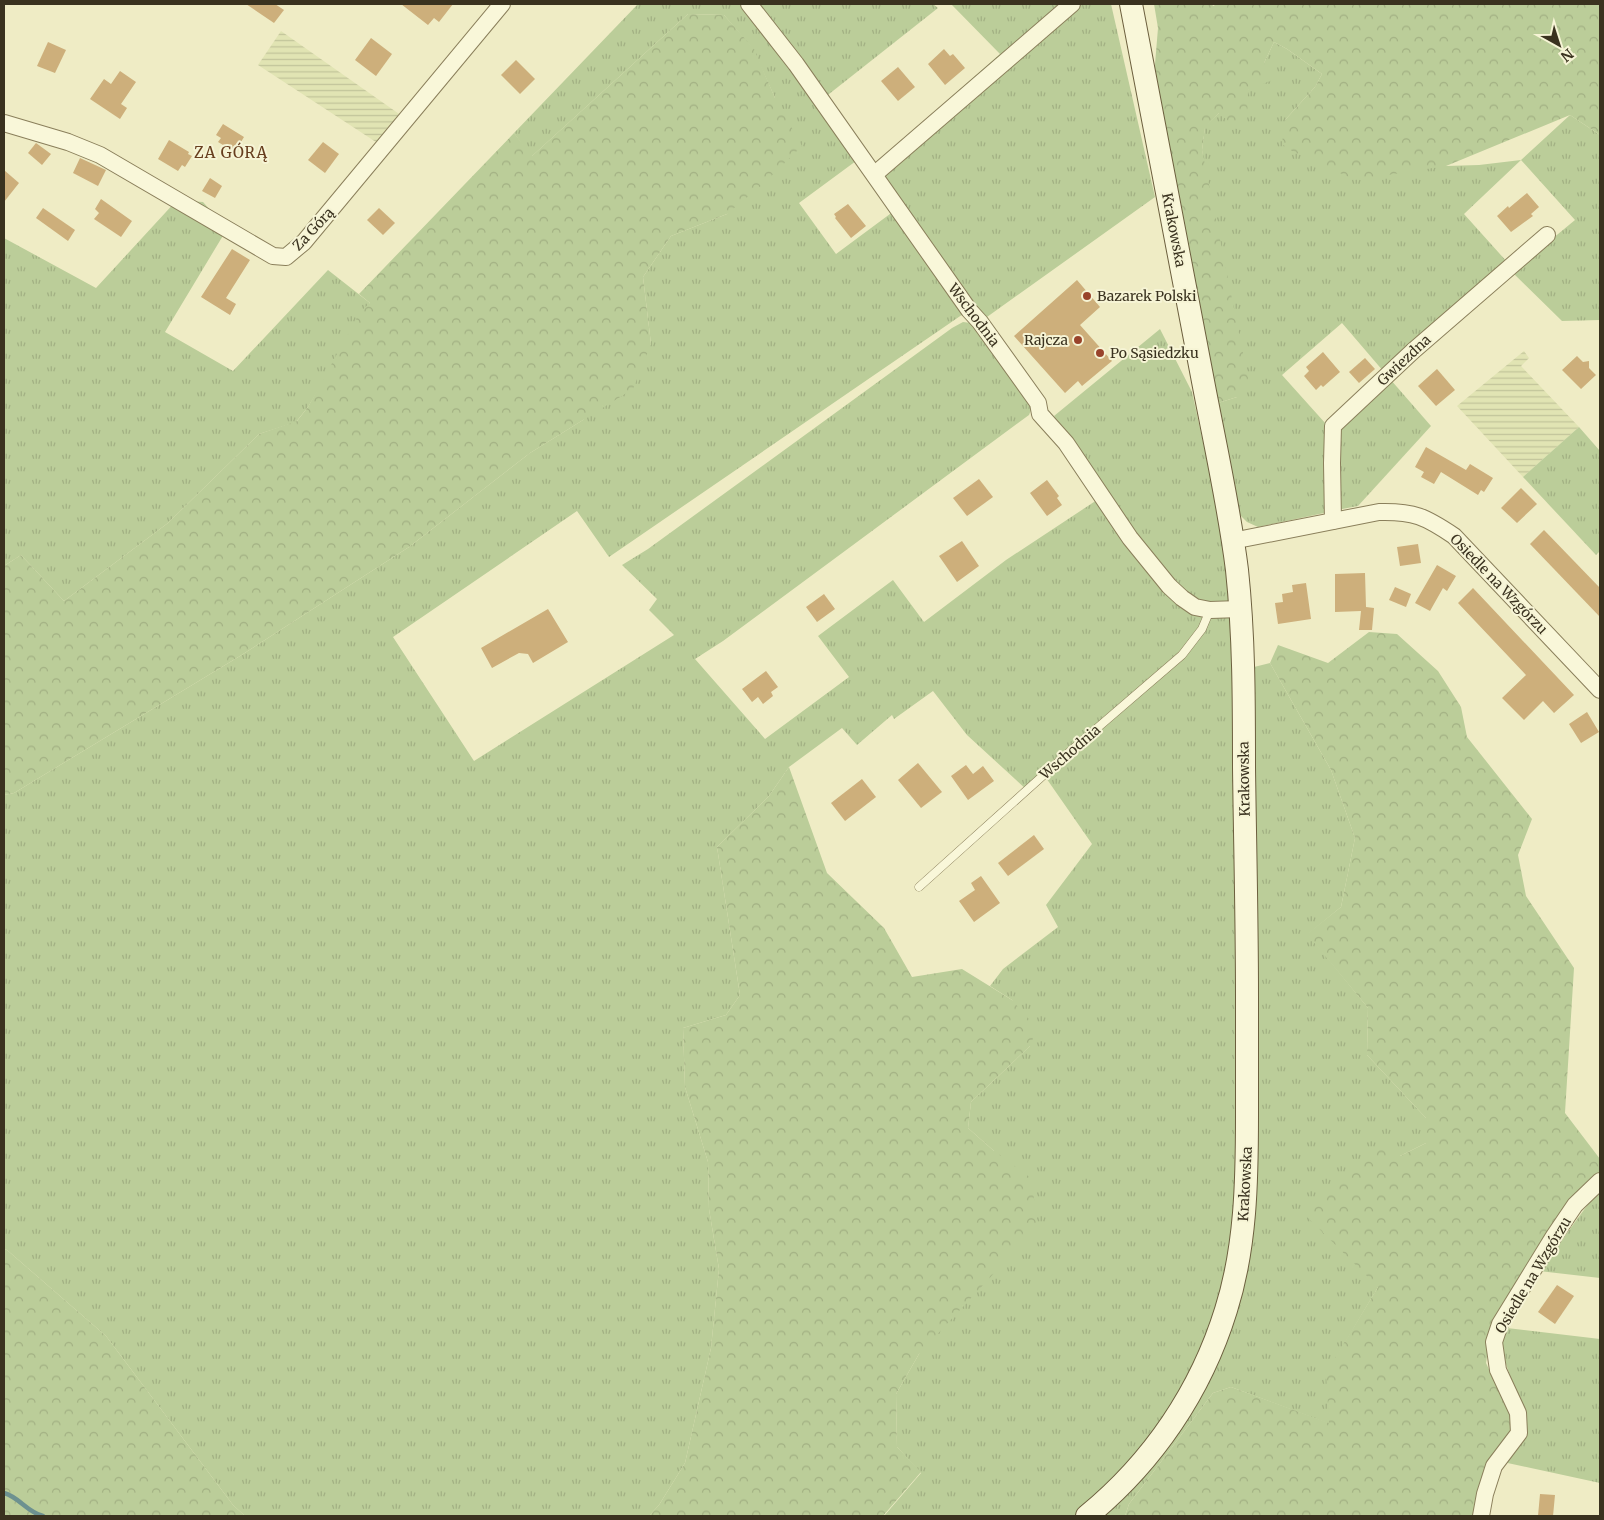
<svg xmlns="http://www.w3.org/2000/svg" width="1604" height="1520" font-family="Merriweather,serif">
	<style>
		.farmland { fill: url(#farmland-rules) }
		.grass { fill: url(#grass-tufts) }
		.forest { fill: url(#forest-crowns) }
		.lines { fill: none; stroke-linecap: round; stroke-linejoin: round }
		.stream { stroke: #6d9190; stroke-width: 4.5 }
		.building { fill: #cdaf7b }
		.lane-casing { stroke: #8a7f5b; stroke-width: 9 }
		.street-casing { stroke: #8a7f5b; stroke-width: 18 }
		.secondary-casing { stroke: #6c5f3e; stroke-width: 24 }
		.lane { stroke: #f9f7d9; stroke-width: 8 }
		.street { stroke: #f9f7d9; stroke-width: 16 }
		.secondary { stroke: #f9f7d9; stroke-width: 22 }
		.poi-dot { fill: #99432b; stroke: #f6f4d5; stroke-width: 2 }
		.labels { text-anchor: middle; dominant-baseline: central; stroke-width: 4; stroke-linejoin: round; paint-order: stroke }
		.street-label { font-size: 14px; fill: #3a321f; stroke: #f6f4d5 }
		.poi-label { font-size: 14px; fill: #3a321f; stroke: #f6f4d5; text-anchor: start }
		.neighbourhood-label { font-size: 15px; letter-spacing: 1px; fill: #673e1e; stroke: #f6f4d5 }
	</style>
	<defs>
		<pattern id="farmland-rules" width="6" height="5" patternUnits="userSpaceOnUse" patternTransform="scale(1.25)"><rect width="6" height="5" fill="#e1e4b3"/><path d="M0 2.5h6" fill="none" stroke="#c2c49a"/></pattern>
		<pattern id="grass-tufts" width="24" height="20" patternUnits="userSpaceOnUse" patternTransform="scale(1.25)"><rect width="24" height="20" fill="#bbcd99"/><path d="M3 7l-1-3M5 7V3M7 7l1-3M15 17l-1-3M17 17v-4M19 17l1-3" fill="none" stroke="#a2b083"/></pattern>
		<pattern id="forest-crowns" width="20" height="18" patternUnits="userSpaceOnUse" patternTransform="scale(1.25)"><rect width="20" height="18" fill="#bbcd99"/><path d="M2 6a3 3 0 1 1 6 0M12 15a3 3 0 1 1 6 0" fill="none" stroke="#a2b083"/></pattern>
	</defs>
	<rect width="100%" height="100%" fill="#efecc5"/>
	<g class="farmland">
		<polygon points="281,31 402,116 379,144 258,65"/>
		<polygon points="1524,351 1529,358 1521,366 1579,427 1523,477 1457,406"/>
	</g>
	<g class="grass">
		<polygon points="638,4 744,4 856,161 799,203 836,254 894,211 873,166 1000,54 951,4 1111,4 1155,197 980,322 969,310 609,557 577,511 393,637 474,761 674,635 649,610 657,599 622,565 648,549 952,328 963,322 971,323 1029,403 1031,410 1029,415 723,641 695,659 765,739 849,677 818,636 893,580 924,622 1006,560 1103,496 1104,494 1054,416 1160,329 1192,392 1240,609 1242,670 1270,663 1331,770 1355,838 1341,907 1308,934 1368,1008 1367,1055 1426,1118 1426,1143 1400,1156 1378,1287 1327,1373 1330,1424 1231,1387 1213,1393 1129,1504 1125,1516 884,1516 921,1473 897,1447 896,1394 919,1354 994,1151 968,1128 971,1102 1030,1046 1012,1000 990,986 1003,969 1058,927 1046,905 1092,844 1044,775 1027,790 967,735 933,691 894,719 892,715 857,745 842,728 789,767 769,796 717,847 740,995 726,1015 683,1028 685,1087 708,1162 709,1209 719,1269 711,1348 685,1463 659,1505 649,1516 245,1516 233,1505 106,1336 7,1250 4,1249 4,795 14,793 240,656 409,547 530,453 583,420 651,344 643,277 671,236 727,214 775,98 753,49 724,15 688,14 531,157 514,133"/>
		<polygon points="756,4 933,4 938,8 824,98"/>
		<polygon points="1274,42 1287,49 1322,74 1315,87 1285,120 1446,166 1479,165 1521,160 1570,115 1600,135 1600,320 1562,321 1512,272 1575,220 1521,160 1464,214 1508,263 1384,372 1342,323 1282,375 1326,424 1327,509 1324,513 1258,527 1247,522 1240,515 1236,499 1218,403 1237,397 1202,150 1205,127 1219,113 1248,90 1264,63"/>
		<polygon points="177,200 203,202 227,229 165,332 233,371 328,270 370,303 308,407 296,422 259,434 168,523 64,601 21,555 4,566 4,238 96,288"/>
		<polygon points="1390,379 1431,426 1358,506 1337,510 1335,451 1342,425"/>
		<polygon points="1579,427 1600,451 1600,551 1596,555 1523,477"/>
		<polygon points="1600,1188 1600,1278 1539,1271"/>
		<polygon points="1507,1328 1600,1339 1600,1483 1503,1462 1524,1418 1500,1346"/>
	</g>
	<g class="forest">
		<polygon points="1154,4 1212,4 1213,6 1217,4 1600,4 1600,135 1570,115 1446,166 1355,180 1292,151 1282,144 1285,120 1315,87 1322,74 1287,49 1274,42 1264,63 1271,81 1248,90 1247,124 1237,129 1219,113 1205,128 1202,150 1249,383 1237,397 1218,403 1154,76 1158,28"/>
		<polygon points="688,14 724,15 754,49 775,98 802,146 762,185 727,214 671,236 643,277 651,344 633,389 530,453 409,547 240,656 14,793 4,795 4,566 21,555 64,601 168,523 259,434 297,421 308,407 360,312 370,303 359,294 514,133 532,156"/>
		<polygon points="1369,632 1397,634 1438,671 1461,707 1467,737 1532,819 1518,855 1526,896 1574,968 1565,1113 1600,1159 1600,1175 1491,1332 1486,1363 1517,1429 1475,1516 1125,1516 1129,1504 1213,1393 1231,1387 1329,1423 1326,1373 1378,1287 1301,1211 1379,1145 1400,1156 1426,1143 1426,1118 1367,1055 1368,1008 1307,934 1341,907 1355,838 1331,770 1270,663 1278,645 1328,663"/>
		<polygon points="789,767 827,873 884,928 912,977 962,969 1012,1000 1037,1028 1030,1046 971,1102 968,1128 994,1151 1031,1178 1038,1226 919,1354 896,1394 897,1447 921,1472 883,1516 649,1516 659,1505 685,1463 711,1348 719,1269 709,1209 708,1162 685,1087 683,1028 726,1015 740,995 717,847 769,796"/>
		<polygon points="4,1249 7,1250 106,1336 233,1505 245,1516 4,1516"/>
	</g>
	<g class="lines">
		<path class="stream" d="M4,1493c15,4 23,19 39,23"/>
	</g>
	<g class="building">
		<polygon points="246,4 275,4 284,10 274,23"/>
		<polygon points="401,4 453,4 439,22 434,18 428,25"/>
		<polygon points="371,38 392,54 376,76 355,60"/>
		<polygon points="48,42 66,50 55,73 37,66"/>
		<polygon points="944,49 950,56 953,54 965,68 945,85 928,64"/>
		<polygon points="516,60 535,79 520,94 501,75"/>
		<polygon points="898,67 915,87 898,101 881,81"/>
		<polygon points="120,71 136,82 121,104 127,108 120,119 90,99 104,79 111,84"/>
		<polygon points="223,124 244,137 235,152 218,142 221,138 216,135"/>
		<polygon points="169,140 189,152 188,154 192,156 185,167 182,165 178,171 158,159"/>
		<polygon points="323,142 339,154 325,173 308,160"/>
		<polygon points="36,143 51,154 42,165 28,153"/>
		<polygon points="80,158 106,170 98,186 73,173"/>
		<polygon points="4,170 19,183 4,202"/>
		<polygon points="210,178 222,186 215,198 202,191"/>
		<polygon points="1527,193 1539,207 1531,214 1533,216 1511,232 1497,216 1508,206 1509,208"/>
		<polygon points="101,199 132,221 121,237 94,219 99,213 95,209"/>
		<polygon points="848,204 866,226 851,238 835,218 836,217 834,214"/>
		<polygon points="43,208 75,230 68,241 36,218"/>
		<polygon points="379,208 395,223 383,235 367,220"/>
		<polygon points="232,249 250,260 226,298 236,304 230,315 201,297"/>
		<polygon points="1077,280 1100,307 1080,325 1112,361 1082,386 1078,381 1065,393 1014,336"/>
		<polygon points="1323,352 1340,372 1323,387 1321,385 1316,390 1304,376 1309,371 1306,367"/>
		<polygon points="1577,356 1583,362 1589,361 1589,368 1596,375 1581,389 1562,370"/>
		<polygon points="1365,358 1375,369 1359,383 1349,372"/>
		<polygon points="1437,369 1455,390 1436,406 1418,386"/>
		<polygon points="1426,447 1466,470 1470,464 1493,478 1484,492 1481,490 1478,495 1441,472 1434,484 1421,477 1424,472 1415,467"/>
		<polygon points="979,479 993,497 967,516 953,498"/>
		<polygon points="1047,480 1059,496 1057,498 1062,505 1047,516 1030,493"/>
		<polygon points="1521,488 1537,504 1517,523 1501,508"/>
		<polygon points="1544,530 1600,588 1600,617 1530,544"/>
		<polygon points="962,541 979,566 957,582 939,556"/>
		<polygon points="1418,544 1421,563 1400,566 1397,547"/>
		<polygon points="1437,565 1456,576 1447,591 1443,588 1430,611 1415,603"/>
		<polygon points="1365,573 1366,607 1374,608 1372,630 1359,630 1361,611 1335,612 1335,574"/>
		<polygon points="1306,583 1311,619 1278,624 1275,603 1283,602 1282,594 1293,592 1292,585"/>
		<polygon points="1395,587 1411,594 1406,607 1389,600"/>
		<polygon points="1473,588 1574,695 1554,713 1543,701 1524,720 1502,698 1526,675 1458,603"/>
		<polygon points="824,594 835,609 817,622 806,607"/>
		<polygon points="548,609 568,642 533,663 528,654 519,653 492,668 481,648"/>
		<polygon points="766,671 778,687 771,692 773,696 763,704 758,697 752,702 742,689"/>
		<polygon points="1587,712 1599,732 1581,743 1569,724"/>
		<polygon points="918,763 942,792 921,808 898,780"/>
		<polygon points="966,765 973,774 983,766 994,781 968,800 951,776"/>
		<polygon points="862,779 876,797 845,821 831,803"/>
		<polygon points="1034,835 1044,849 1008,876 998,863"/>
		<polygon points="981,876 1000,903 974,922 959,901 975,890 971,883"/>
		<polygon points="1557,1285 1574,1296 1555,1324 1538,1312"/>
		<polygon points="1540,1494 1555,1495 1553,1516 1538,1516"/>
	</g>
	<g class="lines">
		<defs>
			<polyline id="lane" points="919,887 1067,754 1182,655 1202,629 1210,610"/>
			<g id="street">
				<polyline points="749,4 796,64 969,310 980,322 1038,403 1040,414 1066,443 1130,538 1169,586 1182,598 1195,607 1210,610 1240,609"/>
				<polyline points="4,123 68,142 100,155 273,256 286,257 304,242 502,4"/>
				<polyline points="875,174 1072,4"/>
				<polyline points="1333,521 1332,463 1333,426 1413,351 1547,235"/>
				<path d="M1232,541l147,-29c35,-1 47,5 75,24l146,154"/>
				<polyline points="1481,1516 1485,1494 1494,1466 1519,1433 1518,1413 1498,1370 1494,1342 1500,1324 1554,1236 1575,1205 1600,1181"/>
			</g>
			<path id="secondary" d="M1087,1516c66,-54 114,-125 139,-206 20,-63 21,-130 21,-195 0,-40 0,-79 0,-119 0,-76 -2,-152 -3,-229 0,-65 0,-131 -7,-197 -8,-65 -23,-130 -35,-194 -24,-124 -47,-248 -71,-372"/>
		</defs>
		<use href="#lane" class="lane-casing"/>
		<use href="#street" class="street-casing"/>
		<use href="#secondary" class="secondary-casing"/>
		<use href="#lane" class="lane"/>
		<use href="#street" class="street"/>
		<use href="#secondary" class="secondary"/>
	</g>
	<g class="poi-dot">
		<circle cx="1087" cy="296" r="5"/>
		<circle cx="1078" cy="340" r="5"/>
		<circle cx="1100" cy="353" r="5"/>
	</g>
	<g class="labels">
		<g class="street-label">
			<text transform="translate(313 229) rotate(-47)">Za Górą</text>
			<text transform="translate(1174 230) rotate(79)">Krakowska</text>
			<text transform="translate(974 315) rotate(53)">Wschodnia</text>
			<text transform="translate(1404 360) rotate(-43)">Gwiezdna</text>
			<text transform="translate(1499 584) rotate(46)">Osiedle na Wzgórzu</text>
			<text transform="translate(1070 752) rotate(-41)">Wschodnia</text>
			<text transform="translate(1244 779) rotate(-91)">Krakowska</text>
			<text transform="translate(1245 1184) rotate(-87)">Krakowska</text>
			<text transform="translate(1533 1275) rotate(-59)">Osiedle na Wzgórzu</text>
		</g>
		<g class="poi-label">
			<text x="1097" y="296">Bazarek Polski</text>
			<text x="1068" y="340" text-anchor="end">Rajcza</text>
			<text x="1110" y="353">Po Sąsiedzku</text>
		</g>
		<g class="neighbourhood-label">
			<text x="231" y="152">ZA GÓRĄ</text>
		</g>
	</g>
	<rect width="1604" height="1520" fill="none" stroke="#3a321f" stroke-width="10"/>
	<g transform="translate(1559 45) rotate(141)" stroke="#f6f4d5" stroke-width="4" paint-order="stroke">
	<path d="M0-4L9 19L0 12L-9 19Z" fill="#3a321f"/>
	<text y="-8" font-size="14" font-weight="bold" text-anchor="middle" fill="#3a321f">N</text>
	</g>
</svg>
